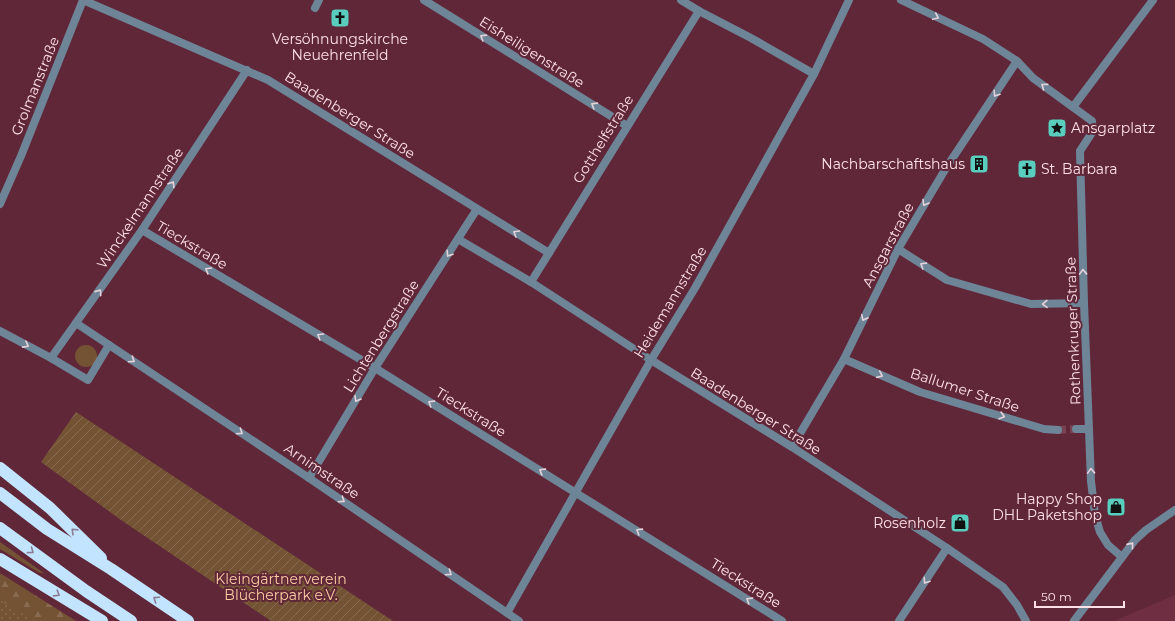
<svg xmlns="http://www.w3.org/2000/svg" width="1175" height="621" font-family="Montserrat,sans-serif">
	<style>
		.built { fill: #702e42 }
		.grass { fill: #745334 }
		.forest { fill: url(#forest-firs) }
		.park { fill: url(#park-dots) }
		.garden { fill: url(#garden-furrows) }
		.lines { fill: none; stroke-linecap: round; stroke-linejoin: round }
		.street-tunnel { stroke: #784353; stroke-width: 8; stroke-dasharray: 8 4; stroke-linecap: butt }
		.street { stroke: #6e8497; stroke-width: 8 }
		.highway { stroke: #c2e4ff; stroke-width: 12 }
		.oneway { stroke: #e8d2da }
		.oneway2 { stroke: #8c7c92 }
		.labels { text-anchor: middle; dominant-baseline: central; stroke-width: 4; stroke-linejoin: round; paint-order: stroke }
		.poi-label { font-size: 14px; fill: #fee0e6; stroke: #602739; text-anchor: end }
		.street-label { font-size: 14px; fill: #fee0e6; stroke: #602739 }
		.park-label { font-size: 14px; fill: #fccca3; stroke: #602739 }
	</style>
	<defs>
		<pattern id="forest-firs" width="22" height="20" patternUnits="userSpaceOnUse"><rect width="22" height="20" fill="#745334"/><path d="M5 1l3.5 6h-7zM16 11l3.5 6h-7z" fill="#896b51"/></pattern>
		<pattern id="park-dots" width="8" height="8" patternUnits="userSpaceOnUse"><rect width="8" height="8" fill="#745334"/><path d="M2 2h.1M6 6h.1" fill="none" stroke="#896b51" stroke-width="1.8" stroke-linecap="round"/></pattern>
		<pattern id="garden-furrows" width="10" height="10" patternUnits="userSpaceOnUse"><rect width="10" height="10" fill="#745334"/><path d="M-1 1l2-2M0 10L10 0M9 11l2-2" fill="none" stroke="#896b51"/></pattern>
	</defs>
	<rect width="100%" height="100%" fill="#602739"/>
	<polygon class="built" points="1175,595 1175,621 1114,621"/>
	<g class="grass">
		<circle cx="86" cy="356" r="11"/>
		<polygon points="0,542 45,574 38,572 0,549"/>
	</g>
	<polygon class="forest" points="0,573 76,621 13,621 0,613"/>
	<polygon class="park" points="0,600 34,621 0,621"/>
	<polygon class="garden" points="76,412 393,621 271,621 121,520 41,462"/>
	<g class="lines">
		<polyline class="street-tunnel" points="1058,430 1076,429"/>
		<g class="street">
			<polyline points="83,0 268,80 549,253"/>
			<polyline points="424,0 627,126"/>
			<polyline points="681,0 699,11 751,38 814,74"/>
			<polyline points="901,0 983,39 1017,61 1033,78 1092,121 1093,131 1080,151 1084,303 1091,481 1095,515 1100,532 1108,545 1122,557"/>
			<polyline points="315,8 319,0"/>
			<polyline points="1073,107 1153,0"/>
			<polyline points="0,204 21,156 83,0"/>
			<polyline points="142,230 375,368 782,621"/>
			<polyline points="458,239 531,282 651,360 792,447 947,548 1003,587 1017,605 1026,621"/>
			<polyline points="898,249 947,280 1031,304 1084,303"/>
			<polyline points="531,282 699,11"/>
			<polyline points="76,323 309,478 519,621"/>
			<polyline points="0,331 51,358 88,380 109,345"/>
			<polyline points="51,358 142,230 247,70"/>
			<polyline points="844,359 920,392 1044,429 1058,430"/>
			<polyline points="1076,429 1089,429"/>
			<polyline points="792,447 844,359 898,249 946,168 1017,61"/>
			<polyline points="309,478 375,368 477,209"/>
			<polyline points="507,613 651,360 695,288 814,74 849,0"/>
			<polyline points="899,621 947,548"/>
			<polyline points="1074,621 1135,540 1146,530 1175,510"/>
		</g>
		<g class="highway">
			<polyline points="0,468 50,508 101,558"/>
			<polyline points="0,493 47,529 111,569 188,621"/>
			<polyline points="0,528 86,591 131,621"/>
			<polyline points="0,559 102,621"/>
		</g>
	</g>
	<defs><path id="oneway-chevron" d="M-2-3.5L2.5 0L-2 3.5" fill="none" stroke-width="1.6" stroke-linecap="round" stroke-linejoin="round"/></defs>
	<g class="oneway">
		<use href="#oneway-chevron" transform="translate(936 17) rotate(25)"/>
		<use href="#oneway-chevron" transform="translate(483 37) rotate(-148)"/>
		<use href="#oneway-chevron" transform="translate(1044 86) rotate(-143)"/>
		<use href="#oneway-chevron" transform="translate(996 94) rotate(123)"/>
		<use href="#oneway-chevron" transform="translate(594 105) rotate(-148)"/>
		<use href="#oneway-chevron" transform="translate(172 184) rotate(-57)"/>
		<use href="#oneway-chevron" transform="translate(925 203) rotate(121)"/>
		<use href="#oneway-chevron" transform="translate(516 233) rotate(-149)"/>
		<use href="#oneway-chevron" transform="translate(449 254) rotate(123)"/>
		<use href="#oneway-chevron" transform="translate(923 265) rotate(-148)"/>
		<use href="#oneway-chevron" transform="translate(208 270) rotate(-149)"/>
		<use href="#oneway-chevron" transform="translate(1083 272) rotate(-92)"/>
		<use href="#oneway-chevron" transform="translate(99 292) rotate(-55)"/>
		<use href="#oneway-chevron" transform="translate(1045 304) rotate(179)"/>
		<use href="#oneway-chevron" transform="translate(864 318) rotate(116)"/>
		<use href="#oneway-chevron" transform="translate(320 336) rotate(-149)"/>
		<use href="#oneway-chevron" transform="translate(26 345) rotate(28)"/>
		<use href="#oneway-chevron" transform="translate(132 360) rotate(34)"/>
		<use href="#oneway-chevron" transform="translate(880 375) rotate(24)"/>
		<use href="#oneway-chevron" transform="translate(357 399) rotate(121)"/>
		<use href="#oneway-chevron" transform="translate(431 403) rotate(-148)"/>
		<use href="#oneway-chevron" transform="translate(1002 416) rotate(16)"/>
		<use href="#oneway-chevron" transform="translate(240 432) rotate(34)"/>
		<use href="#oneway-chevron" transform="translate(542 471) rotate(-148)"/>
		<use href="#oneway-chevron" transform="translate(1091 471) rotate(-92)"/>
		<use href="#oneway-chevron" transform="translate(342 500) rotate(34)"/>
		<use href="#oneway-chevron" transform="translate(639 531) rotate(-148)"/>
		<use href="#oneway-chevron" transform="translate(1131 545) rotate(-51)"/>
		<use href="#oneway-chevron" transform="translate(449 573) rotate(34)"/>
		<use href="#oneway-chevron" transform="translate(926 581) rotate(124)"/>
		<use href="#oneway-chevron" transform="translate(749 600) rotate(-148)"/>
	</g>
	<g class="oneway2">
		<use href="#oneway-chevron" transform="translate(74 531) rotate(-136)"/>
		<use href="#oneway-chevron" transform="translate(31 551) rotate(36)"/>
		<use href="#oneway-chevron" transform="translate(57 594) rotate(32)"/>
		<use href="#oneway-chevron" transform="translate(156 599) rotate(-146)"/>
	</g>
	<defs>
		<symbol id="church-square" viewBox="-11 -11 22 22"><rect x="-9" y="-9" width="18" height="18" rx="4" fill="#59cebe" stroke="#602739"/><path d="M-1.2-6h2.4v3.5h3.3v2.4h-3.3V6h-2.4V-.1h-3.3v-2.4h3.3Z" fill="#111"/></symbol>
		<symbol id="sight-square" viewBox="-11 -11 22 22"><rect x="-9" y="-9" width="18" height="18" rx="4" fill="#59cebe" stroke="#602739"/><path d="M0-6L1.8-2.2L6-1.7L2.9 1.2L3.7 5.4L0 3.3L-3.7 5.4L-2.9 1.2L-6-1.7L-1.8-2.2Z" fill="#111"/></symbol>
		<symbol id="building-square" viewBox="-11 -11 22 22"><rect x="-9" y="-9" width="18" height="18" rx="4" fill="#59cebe" stroke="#602739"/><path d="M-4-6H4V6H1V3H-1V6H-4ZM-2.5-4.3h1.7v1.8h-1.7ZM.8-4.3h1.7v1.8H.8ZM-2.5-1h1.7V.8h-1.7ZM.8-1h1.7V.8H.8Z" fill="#111"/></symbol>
		<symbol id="shop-square" viewBox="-11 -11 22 22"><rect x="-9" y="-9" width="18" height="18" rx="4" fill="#59cebe" stroke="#602739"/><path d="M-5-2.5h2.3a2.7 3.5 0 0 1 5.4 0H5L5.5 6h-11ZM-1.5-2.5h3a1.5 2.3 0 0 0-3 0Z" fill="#111"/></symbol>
	</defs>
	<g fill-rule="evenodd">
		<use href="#church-square" x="329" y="7" width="22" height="22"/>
		<use href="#sight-square" x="1046" y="117" width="22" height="22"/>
		<use href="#building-square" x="968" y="153" width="22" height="22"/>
		<use href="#church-square" x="1016" y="158" width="22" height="22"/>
		<use href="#shop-square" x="1105" y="496" width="22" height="22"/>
		<use href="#shop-square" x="949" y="512" width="22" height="22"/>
	</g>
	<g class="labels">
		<g class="poi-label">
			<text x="340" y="39" text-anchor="middle">Versöhnungskirche<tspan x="340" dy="16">Neuehrenfeld</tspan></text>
			<text x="1071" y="128" text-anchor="start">Ansgarplatz</text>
			<text x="965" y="164">Nachbarschaftshaus</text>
			<text x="1041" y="169" text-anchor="start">St. Barbara</text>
			<text x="1102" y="499">Happy Shop<tspan x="1102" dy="16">DHL Paketshop</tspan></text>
			<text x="946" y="523">Rosenholz</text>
		</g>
		<g class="street-label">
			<text transform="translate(532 52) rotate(32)">Eisheiligenstraße</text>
			<text transform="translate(35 86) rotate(-68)">Grolmanstraße</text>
			<text transform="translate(350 115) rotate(32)">Baadenberger Straße</text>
			<text transform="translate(603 139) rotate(-58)">Gotthelfstraße</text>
			<text transform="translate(140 208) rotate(-56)">Winckelmannstraße</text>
			<text transform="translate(192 245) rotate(31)">Tieckstraße</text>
			<text transform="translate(888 245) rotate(-62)">Ansgarstraße</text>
			<text transform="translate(670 302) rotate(-59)">Heidemannstraße</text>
			<text transform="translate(1073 331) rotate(-92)">Rothenkruger Straße</text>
			<text transform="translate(381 336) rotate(-58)">Lichtenbergstraße</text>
			<text transform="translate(965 390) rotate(18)">Ballumer Straße</text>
			<text transform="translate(756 411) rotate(32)">Baadenberger Straße</text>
			<text transform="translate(471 412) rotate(32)">Tieckstraße</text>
			<text transform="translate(322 471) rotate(34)">Arnimstraße</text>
			<text transform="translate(746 583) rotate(32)">Tieckstraße</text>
		</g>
		<g class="park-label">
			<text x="281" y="579">Kleingärtnerverein<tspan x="281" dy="16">Blücherpark e.V.</tspan></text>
		</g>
	</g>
	<path d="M1035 601v6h89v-6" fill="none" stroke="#fee0e6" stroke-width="2"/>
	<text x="1041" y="601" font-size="12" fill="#fee0e6" stroke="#602739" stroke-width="3" paint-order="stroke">50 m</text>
</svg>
